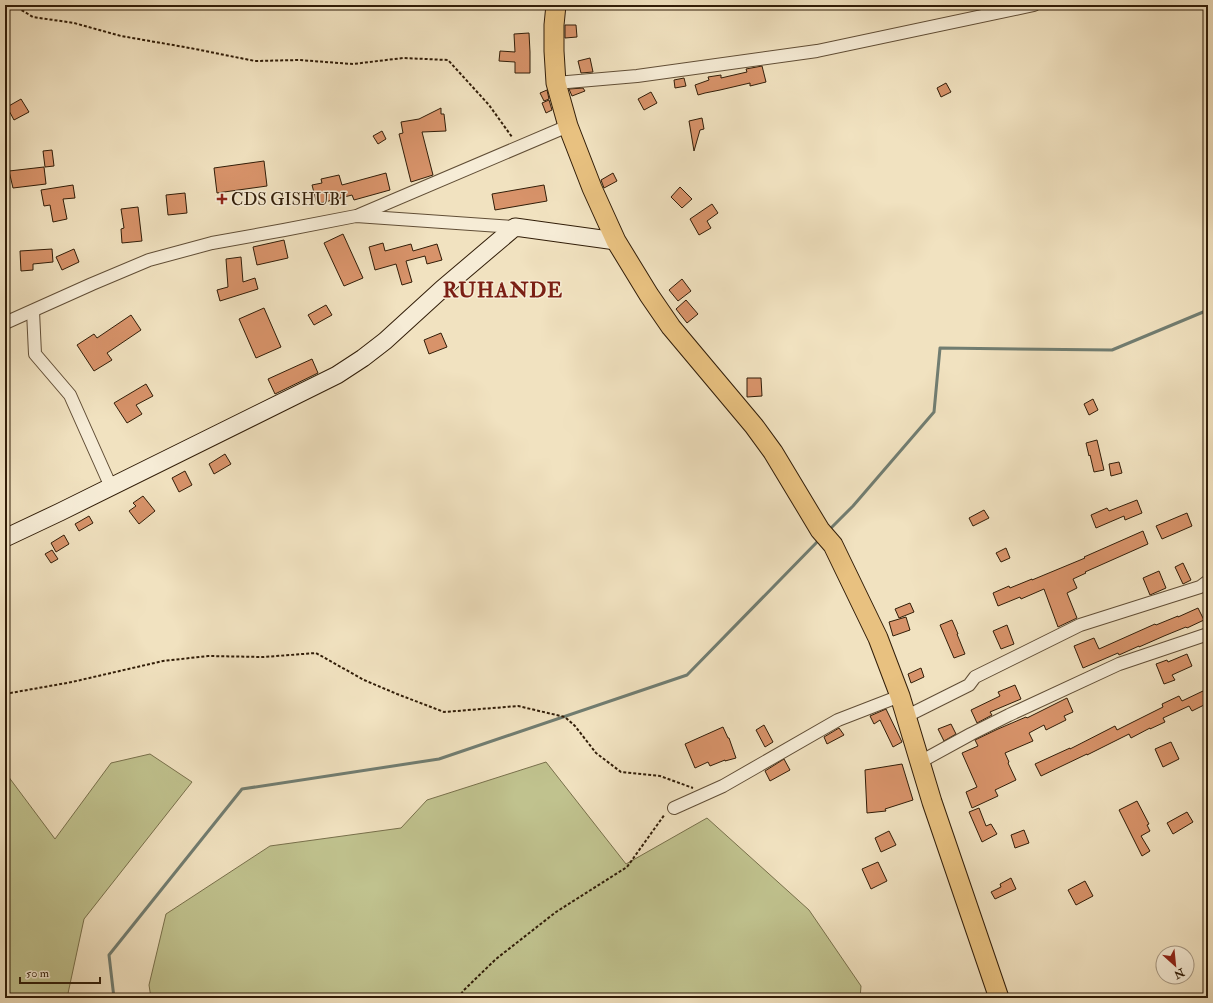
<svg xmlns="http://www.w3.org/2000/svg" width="1213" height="1003" font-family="'IM FELL Double Pica',serif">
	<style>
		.green { fill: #c0c28e; stroke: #78704b }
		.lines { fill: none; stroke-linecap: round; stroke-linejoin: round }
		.stream { stroke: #717d71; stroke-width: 3 }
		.building { fill: #d8936a; stroke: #311d08 }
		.minor-casing { stroke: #614e36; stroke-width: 14 }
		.secondary-casing { stroke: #311d08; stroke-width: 19 }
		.primary-casing { stroke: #311d08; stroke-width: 21 }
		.path { stroke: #311d08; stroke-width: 2; stroke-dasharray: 3 2; stroke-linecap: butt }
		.minor { stroke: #f6ecd6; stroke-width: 12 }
		.secondary { stroke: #f6ecd6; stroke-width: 17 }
		.primary { stroke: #e8c180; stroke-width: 19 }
		.poi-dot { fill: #8f2418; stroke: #f6ecd6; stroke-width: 1.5 }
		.labels { text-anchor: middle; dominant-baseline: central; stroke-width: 3; stroke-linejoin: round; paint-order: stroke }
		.poi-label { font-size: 17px; fill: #311d08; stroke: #f6ecd6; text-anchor: start }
		.district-label { font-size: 21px; font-weight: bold; letter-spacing: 1px; fill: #7a1f14; stroke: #f6ecd6 }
	</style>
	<rect width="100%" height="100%" fill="#f1e2c0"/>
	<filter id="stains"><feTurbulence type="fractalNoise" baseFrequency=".005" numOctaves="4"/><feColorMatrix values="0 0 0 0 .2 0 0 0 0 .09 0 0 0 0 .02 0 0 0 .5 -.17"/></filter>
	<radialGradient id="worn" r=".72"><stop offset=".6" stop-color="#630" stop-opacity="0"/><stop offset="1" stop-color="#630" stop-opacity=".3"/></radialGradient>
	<g class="green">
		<polygon points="150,754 192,782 84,919 67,998 5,998 5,772 55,839 111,763"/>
		<polygon points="546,762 626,864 707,818 809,910 861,986 860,998 151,998 149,985 166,914 270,846 401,828 427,800"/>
	</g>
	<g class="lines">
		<g class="stream">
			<polyline points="829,530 853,506 934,412 940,348 1112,350 1208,310"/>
			<polyline points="114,998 109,955 242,789 439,759 687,675 819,540"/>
		</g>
	</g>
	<g class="building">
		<polygon points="565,25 576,25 577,37 565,38"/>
		<polygon points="529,33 530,52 530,73 515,73 515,62 499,61 500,51 515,52 514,34"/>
		<polygon points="590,58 593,72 581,73 578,61"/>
		<polygon points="762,66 766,82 750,86 750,83 720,90 705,93 698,95 695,85 709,80 708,77 721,75 721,78 747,72 746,69"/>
		<polygon points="684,78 686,86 675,88 674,80"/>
		<polygon points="946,83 951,92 941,97 937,88"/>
		<polygon points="583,88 585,91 572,96 569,89"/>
		<polygon points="547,90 549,99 544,101 540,93"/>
		<polygon points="651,92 657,103 644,110 638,99"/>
		<polygon points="21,99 29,112 14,120 7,107"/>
		<polygon points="549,100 552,110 546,113 542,103"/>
		<polygon points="441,108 441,114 444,114 446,131 422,132 433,175 411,182 399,134 403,133 401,122 419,119"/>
		<polygon points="702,118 704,129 700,130 694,151 689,121"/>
		<polygon points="382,131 386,139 378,144 373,136"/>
		<polygon points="52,150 54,166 45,167 43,151"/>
		<polygon points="264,161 267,186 217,193 214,168"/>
		<polygon points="44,167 46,184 13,188 9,171"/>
		<polygon points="386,173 390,190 354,200 352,195 317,204 312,185 322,183 321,179 339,175 342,185"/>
		<polygon points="613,173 617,181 604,188 601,180"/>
		<polygon points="73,185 75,198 63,199 67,219 53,222 50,205 44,206 41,190"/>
		<polygon points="544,185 547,201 495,210 492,194"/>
		<polygon points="680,187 692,199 682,208 671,197"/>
		<polygon points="185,193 187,213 168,215 166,195"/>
		<polygon points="712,204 718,213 707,221 711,228 699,235 690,219"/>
		<polygon points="138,207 142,241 122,243 121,229 124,228 121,209"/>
		<polygon points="343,234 363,278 344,286 324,243"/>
		<polygon points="284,240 288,258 257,265 253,247"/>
		<polygon points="383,243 385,251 411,244 413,251 437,244 442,260 427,264 425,256 406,261 412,282 402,285 396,264 375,270 369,247"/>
		<polygon points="52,249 53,262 33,264 33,270 21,271 20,251"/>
		<polygon points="74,249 79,262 62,270 56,257"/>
		<polygon points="241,257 243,282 255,278 258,289 220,301 217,290 228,287 226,259"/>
		<polygon points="682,279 691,291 678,301 669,290"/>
		<polygon points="686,300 698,314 687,323 676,309"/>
		<polygon points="326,305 332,315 314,325 308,315"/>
		<polygon points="264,308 281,347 256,358 239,319"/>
		<polygon points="131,315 141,330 107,353 112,360 94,371 77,345 94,334 97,338"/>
		<polygon points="441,333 447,347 429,354 424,340"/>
		<polygon points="312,359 318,373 275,394 268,379"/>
		<polygon points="747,378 761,378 762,396 747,397"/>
		<polygon points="146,384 153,396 136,405 142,414 127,423 114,403"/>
		<polygon points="1093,399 1098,410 1089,415 1084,404"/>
		<polygon points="1097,440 1104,470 1094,472 1090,455 1089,456 1086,443"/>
		<polygon points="225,454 231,464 214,474 209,464"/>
		<polygon points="1119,462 1122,473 1111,476 1109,464"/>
		<polygon points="185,471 192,485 179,492 172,478"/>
		<polygon points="143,496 155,511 139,524 129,511 136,506 133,503"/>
		<polygon points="1137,500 1142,513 1125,520 1124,516 1096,528 1091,515 1107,508 1109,511"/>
		<polygon points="984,510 989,518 973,526 969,518"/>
		<polygon points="1187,513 1192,526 1162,539 1156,526"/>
		<polygon points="89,516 93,523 79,531 75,524"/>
		<polygon points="1143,531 1148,544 1085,572 1086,573 1073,579 1077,588 1067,593 1077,618 1058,627 1044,589 1021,599 1020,597 998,606 993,593 1009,586 1010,588 1032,579 1032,580 1085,558 1084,557"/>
		<polygon points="64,535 69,544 56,552 51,543"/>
		<polygon points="1006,548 1010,558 1001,562 996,553"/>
		<polygon points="52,550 58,559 51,563 45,554"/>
		<polygon points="1183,563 1191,580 1183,584 1175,567"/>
		<polygon points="1159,571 1166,588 1150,595 1143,578"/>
		<polygon points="910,603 914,612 899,618 895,609"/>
		<polygon points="1198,608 1204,620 1187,628 1186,627 1164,636 1139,647 1139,646 1119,655 1118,653 1083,668 1074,646 1094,638 1099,649 1155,624 1156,625 1178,616 1178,617"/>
		<polygon points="906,617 910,630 893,636 889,622"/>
		<polygon points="952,620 958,634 957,634 965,654 954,658 940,625"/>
		<polygon points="1007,625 1014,644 1001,649 993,631"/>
		<polygon points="1187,654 1192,666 1172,675 1175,680 1164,684 1156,664 1167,660 1168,662"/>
		<polygon points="921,668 924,677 911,683 908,674"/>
		<polygon points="1015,685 1021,699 990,712 992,715 977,723 971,710 1000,696 998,692"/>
		<polygon points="1203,691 1208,703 1192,711 1189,706 1163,718 1165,722 1150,729 1150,728 1131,738 1129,734 1087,755 1087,754 1041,776 1035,764 1070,748 1070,749 1115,726 1117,730 1163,707 1162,704 1179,696 1182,701"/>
		<polygon points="1067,698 1073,712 1064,716 1066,720 1046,730 1044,725 1029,733 1033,741 1005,753 1009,762 1008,763 1016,780 995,790 998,796 972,808 966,792 977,787 962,753 978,746 975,740 998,729 1026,717 1027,718"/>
		<polygon points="886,709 902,742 893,747 880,720 874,724 870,716"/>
		<polygon points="951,724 956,734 944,741 938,729"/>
		<polygon points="764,725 773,742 765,747 756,730"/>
		<polygon points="723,727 728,738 729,738 736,758 725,761 725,760 710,766 708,762 695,768 685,744"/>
		<polygon points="839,728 844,735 827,744 824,737"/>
		<polygon points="1171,742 1179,759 1163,767 1155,749"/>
		<polygon points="784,759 790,770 770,781 765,771"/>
		<polygon points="902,764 913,800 885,809 886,811 867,813 865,770"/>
		<polygon points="1137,801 1149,824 1147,825 1150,831 1141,836 1150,851 1142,856 1119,810"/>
		<polygon points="979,808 986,826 991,824 997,834 982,842 969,812"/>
		<polygon points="1187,812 1193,822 1173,834 1167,823"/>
		<polygon points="1024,830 1029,843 1015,848 1011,835"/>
		<polygon points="889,831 896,845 881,852 875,838"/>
		<polygon points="878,862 887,881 871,889 862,869"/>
		<polygon points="1011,878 1016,889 995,899 991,892 1001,887 1000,884"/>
		<polygon points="1085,881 1093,896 1076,905 1068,890"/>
	</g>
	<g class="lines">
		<defs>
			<g id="minor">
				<polyline points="556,83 637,76 817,51 1034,5"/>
				<polyline points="359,215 568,126"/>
				<polyline points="33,311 35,354 70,395 111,487"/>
				<polyline points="5,323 92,284 149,260 212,243 284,230 356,216 515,227"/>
				<polyline points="905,717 969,685 975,677 1080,625 1200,587 1208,581"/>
				<polyline points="920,762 971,734 1009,715 1119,664 1208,634"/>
				<polyline points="674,808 723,786 838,720 900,696"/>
			</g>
			<polyline id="secondary" points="5,538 60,512 337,375 363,358 385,341 442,289 515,227 616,241"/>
			<polyline id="primary" points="556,5 554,25 554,51 556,83 568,126 592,188 616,241 649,295 671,327 754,426 773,452 820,530 833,545 878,638 900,696 932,802 999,998"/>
		</defs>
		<use href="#minor" class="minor-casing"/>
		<use href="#secondary" class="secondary-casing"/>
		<use href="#primary" class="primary-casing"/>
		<g class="path">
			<polyline points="13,5 33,17 74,23 121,36 190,48 255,61 299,60 353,64 403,58 448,60 489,105 512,137"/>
			<polyline points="5,694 72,682 163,661 208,656 263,657 316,653 364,680 397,694 444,712 518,706 565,717 575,726 596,753 621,772 660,776 693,788"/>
			<polyline points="458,998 464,990 496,959 556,912 627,867 665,814"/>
		</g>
		<use href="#minor" class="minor"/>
		<use href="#secondary" class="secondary"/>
		<use href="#primary" class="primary"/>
	</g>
	<path class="poi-dot" d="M220 193h4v4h4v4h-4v4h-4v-4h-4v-4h4z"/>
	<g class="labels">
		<g class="poi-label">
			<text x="231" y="199">CDS GISHUBI</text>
		</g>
		<g class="district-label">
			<text x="503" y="290">RUHANDE</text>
		</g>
	</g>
	<rect width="1213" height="1003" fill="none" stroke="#f1e2c0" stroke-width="20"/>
	<rect x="6" y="6" width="1201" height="991" fill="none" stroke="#311d08" stroke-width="2"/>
	<rect x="10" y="10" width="1193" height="983" fill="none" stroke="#311d08"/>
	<g transform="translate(1175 965) rotate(153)"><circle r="19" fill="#f6ecd6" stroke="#a79984"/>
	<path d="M0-3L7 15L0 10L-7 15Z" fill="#8f2418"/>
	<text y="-6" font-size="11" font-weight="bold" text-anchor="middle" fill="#311d08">N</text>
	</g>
	<path d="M20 977v6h80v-6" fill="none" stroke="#311d08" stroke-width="2"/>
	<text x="26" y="977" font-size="12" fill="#311d08" stroke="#f6ecd6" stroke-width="3" paint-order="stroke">50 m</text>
	<rect width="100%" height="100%" filter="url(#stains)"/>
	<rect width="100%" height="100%" fill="url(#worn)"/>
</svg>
